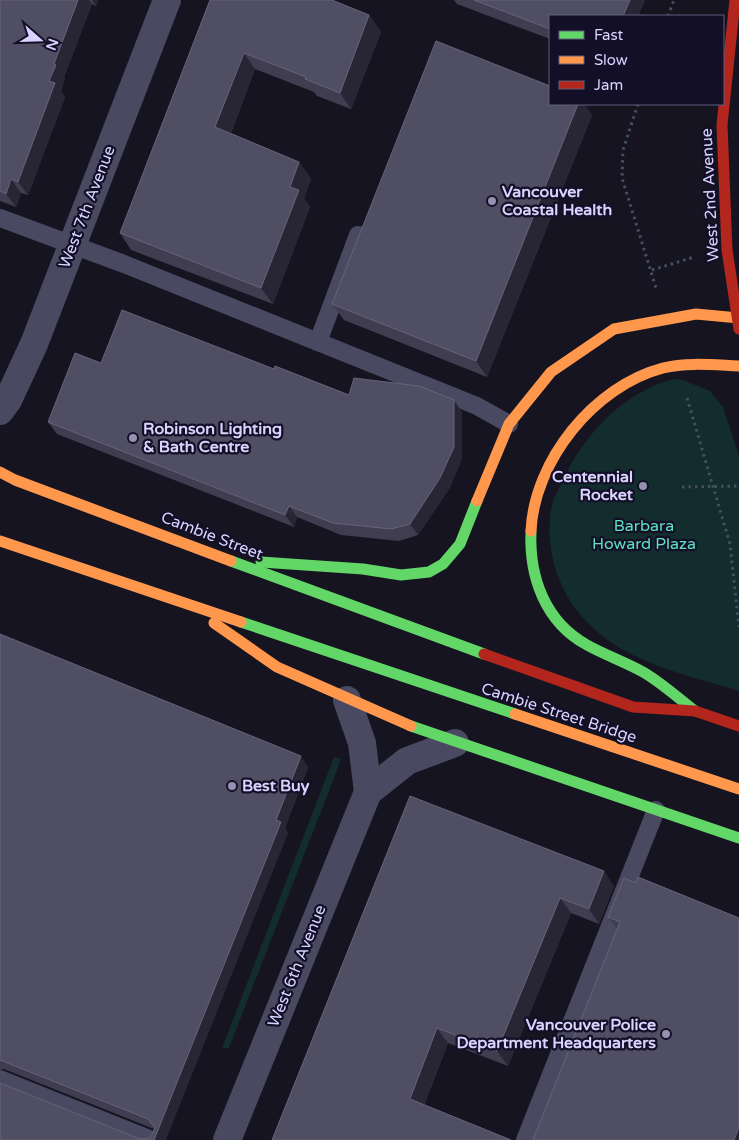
<svg xmlns="http://www.w3.org/2000/svg" width="739" height="1140" font-family="'Varela Round',sans-serif">
	<style>
		.green { fill: #132c2d }
		.lines { fill: none; stroke-linecap: round; stroke-linejoin: round }
		.path { stroke: #44505f; stroke-width: 3; stroke-dasharray: 2.5 4; stroke-linecap: butt }
		.lane { stroke: #4a4962; stroke-width: 18 }
		.street { stroke: #4a4962; stroke-width: 28 }
		.fast { stroke: #63d668; stroke-width: 11 }
		.slow { stroke: #ff974d; stroke-width: 11 }
		.jam { stroke: #b3261e; stroke-width: 11 }
		.wall { fill: #403d50 }
		.shaded-wall { fill: #282635 }
		.building { fill: #504e63; stroke: #66637b }
		.poi-dot { fill: #9591b1; stroke: #130f26; stroke-width: 2 }
		.labels { text-anchor: middle; dominant-baseline: central; stroke-width: 4.5; stroke-linejoin: round; paint-order: stroke }
		.poi-label { font-size: 16px; font-weight: bold; fill: #d9d4ff; stroke: #130f26; text-anchor: start }
		.street-label { font-size: 16px; fill: #d9d4ff; stroke: #130f26 }
		.park-label { font-size: 16px; fill: #5fe0c0; stroke: #130f26 }
	</style>
	<rect width="100%" height="100%" fill="#161421"/>
	<g class="green">
		<path d="M674,379l9,1 27,11 13,16 16,49v235c-51,-16 -109,-27 -148,-65 -32,-30 -48,-77 -39,-121 1,-7 6,-14 9,-21 21,-47 61,-92 113,-105z"/>
		<polygon points="334,757 340,759 339,765 229,1048 222,1048"/>
	</g>
	<g class="lines">
		<g class="path">
			<polyline points="668,16 674,0"/>
			<polyline points="638,104 623,150 622,178 656,288"/>
			<polyline points="652,270 694,257"/>
			<polyline points="687,398 730,544 739,627"/>
			<polyline points="682,487 739,486"/>
		</g>
		<g class="lane">
			<polyline points="0,218 124,264 477,406 509,424"/>
			<polyline points="318,342 358,235"/>
			<polyline points="0,1079 152,1140"/>
			<polyline points="525,1140 656,810"/>
		</g>
		<g class="street">
			<polyline points="0,411 8,400 34,344 167,0"/>
			<polyline points="368,792 407,761 455,743"/>
			<polyline points="227,1140 368,792 362,743 347,700"/>
		</g>
		<g class="fast">
			<path d="M531,531c-2,46 14,91 56,114 18,10 38,17 56,27 19,11 35,26 52,39"/>
			<polyline points="231,561 484,654"/>
			<polyline points="261,562 363,569 401,575 429,572 443,564 460,544 477,501"/>
			<polyline points="241,622 515,714"/>
			<polyline points="411,726 739,838"/>
		</g>
		<g class="slow">
			<polyline points="0,472 15,480 231,561"/>
			<polyline points="477,501 509,424 551,372 614,329 696,314 739,318"/>
			<path d="M531,531c3,-70 63,-145 132,-163 25,-6 51,-3 76,-2"/>
			<polyline points="0,541 241,622"/>
			<polyline points="214,623 277,667 411,726"/>
			<polyline points="515,714 739,789"/>
		</g>
		<g class="jam">
			<polyline points="735,0 722,125 727,250 739,329"/>
			<polyline points="484,654 633,707 695,711 739,726"/>
		</g>
	</g>
	<g class="wall">
		<polygon points="0,0 98,0 96,6 92,4 64,77 65,78 61,91 65,97 28,195 21,193 16,207 0,201"/>
		<polygon points="210,0 369,15 381,32 351,109 317,96 314,92 255,69 231,133 299,162 311,179 304,198 310,207 273,304 131,250 120,233"/>
		<polygon points="454,0 645,0 638,16 550,16 550,39 457,4"/>
		<polygon points="550,104 584,104 592,115 487,377 344,320 332,304"/>
		<polygon points="101,363 349,395 462,412 462,459 449,489 418,535 399,541 341,535 297,517 294,527 57,434 48,422"/>
		<polygon points="0,634 308,767 285,828 288,833 154,1140 140,1139 150,1138 154,1129 4,1069 0,1070"/>
		<polygon points="410,796 614,886 599,924 571,913 508,1066 448,1043 424,1105 272,1140"/>
		<polygon points="636,883 617,929 608,917"/>
	</g>
	<g class="shaded-wall">
		<polygon points="78,0 89,0 92,4 64,77 65,78 61,91 65,97 28,195 18,182 49,81 54,64"/>
		<polygon points="92,0 98,0 96,6"/>
		<polygon points="630,0 645,0 638,16 623,16"/>
		<polygon points="369,15 381,32 351,109 340,93"/>
		<polygon points="244,53 255,69 227,143 215,127"/>
		<polygon points="578,104 584,104 592,115 487,377 476,361"/>
		<polygon points="299,162 311,179 304,198 310,207 273,304 261,288 290,187"/>
		<polygon points="11,179 21,193 16,207 6,194"/>
		<polygon points="454,400 462,412 462,459 449,489 418,535 410,524"/>
		<polygon points="289,506 297,517 294,527 285,515"/>
		<polygon points="301,756 308,767 285,828 288,833 166,1140 154,1140"/>
		<polygon points="604,871 614,886 599,924 589,909"/>
		<polygon points="560,898 571,913 508,1066 497,1051"/>
		<polygon points="437,1028 448,1043 420,1114 410,1099"/>
		<polygon points="739,1127 739,1140 734,1140"/>
	</g>
	<g class="building">
		<polygon points="0,0 78,0 54,64 56,65 49,81 55,83 18,182 11,179 6,194 0,191"/>
		<polygon points="210,0 332,0 369,15 340,93 305,79 306,77 244,53 215,127 299,162 290,187 299,190 261,288 120,233"/>
		<polygon points="474,0 630,0 623,16 550,16 550,29"/>
		<polygon points="436,41 550,86 550,104 578,104 476,361 332,304"/>
		<polygon points="122,310 274,369 275,366 349,395 354,378 419,386 454,400 454,447 440,478 410,524 391,529 333,523 289,506 285,515 48,422 75,353 101,363"/>
		<polygon points="0,634 301,756 276,820 281,822 154,1140 0,1140 0,1083 140,1139 150,1138 155,1128 148,1119 0,1060"/>
		<polygon points="410,796 604,871 589,909 560,898 497,1051 437,1028 410,1099 511,1140 272,1140"/>
		<polygon points="638,877 739,918 739,1127 734,1140 533,1140 620,922 608,917 624,878 636,883"/>
	</g>
	<g class="poi-dot">
		<circle cx="492" cy="201" r="5"/>
		<circle cx="133" cy="438" r="5"/>
		<circle cx="643" cy="486" r="5"/>
		<circle cx="232" cy="786" r="5"/>
		<circle cx="666" cy="1034" r="5"/>
	</g>
	<g class="labels">
		<g class="poi-label">
			<text x="502" y="192">Vancouver<tspan x="502" dy="18">Coastal Health</tspan></text>
			<text x="143" y="429">Robinson Lighting<tspan x="143" dy="18">&amp; Bath Centre</tspan></text>
			<text x="633" y="477" text-anchor="end">Centennial<tspan x="633" dy="18">Rocket</tspan></text>
			<text x="242" y="786">Best Buy</text>
			<text x="656" y="1025" text-anchor="end">Vancouver Police<tspan x="656" dy="18">Department Headquarters</tspan></text>
		</g>
		<g class="street-label">
			<text transform="translate(710 195) rotate(-93)">West 2nd Avenue</text>
			<text transform="translate(87 207) rotate(-69)">West 7th Avenue</text>
			<text transform="translate(212 536) rotate(21)">Cambie Street</text>
			<text transform="translate(559 713) rotate(18)">Cambie Street Bridge</text>
			<text transform="translate(297 966) rotate(-68)">West 6th Avenue</text>
		</g>
		<g class="park-label">
			<text x="644" y="526">Barbara<tspan x="644" dy="18">Howard Plaza</tspan></text>
		</g>
	</g>
	<rect x="549" y="15" width="175" height="90" fill="#130f26" stroke="#625e7d"/>
	<rect x="559" y="31" width="25" height="8" fill="#63d668" stroke="#625e7d"/>
	<text x="594" y="40" font-size="15" fill="#d9d4ff">Fast</text>
	<rect x="559" y="56" width="25" height="8" fill="#ff974d" stroke="#625e7d"/>
	<text x="594" y="65" font-size="15" fill="#d9d4ff">Slow</text>
	<rect x="559" y="81" width="25" height="8" fill="#b3261e" stroke="#625e7d"/>
	<text x="594" y="90" font-size="15" fill="#d9d4ff">Jam</text>
	<g transform="translate(40 40) rotate(110)" stroke="#130f26" stroke-width="4" paint-order="stroke">
	<path d="M0-4L9 19L0 12L-9 19Z" fill="#d9d4ff"/>
	<text y="-8" font-size="14" font-weight="bold" text-anchor="middle" fill="#d9d4ff">N</text>
	</g>
</svg>
